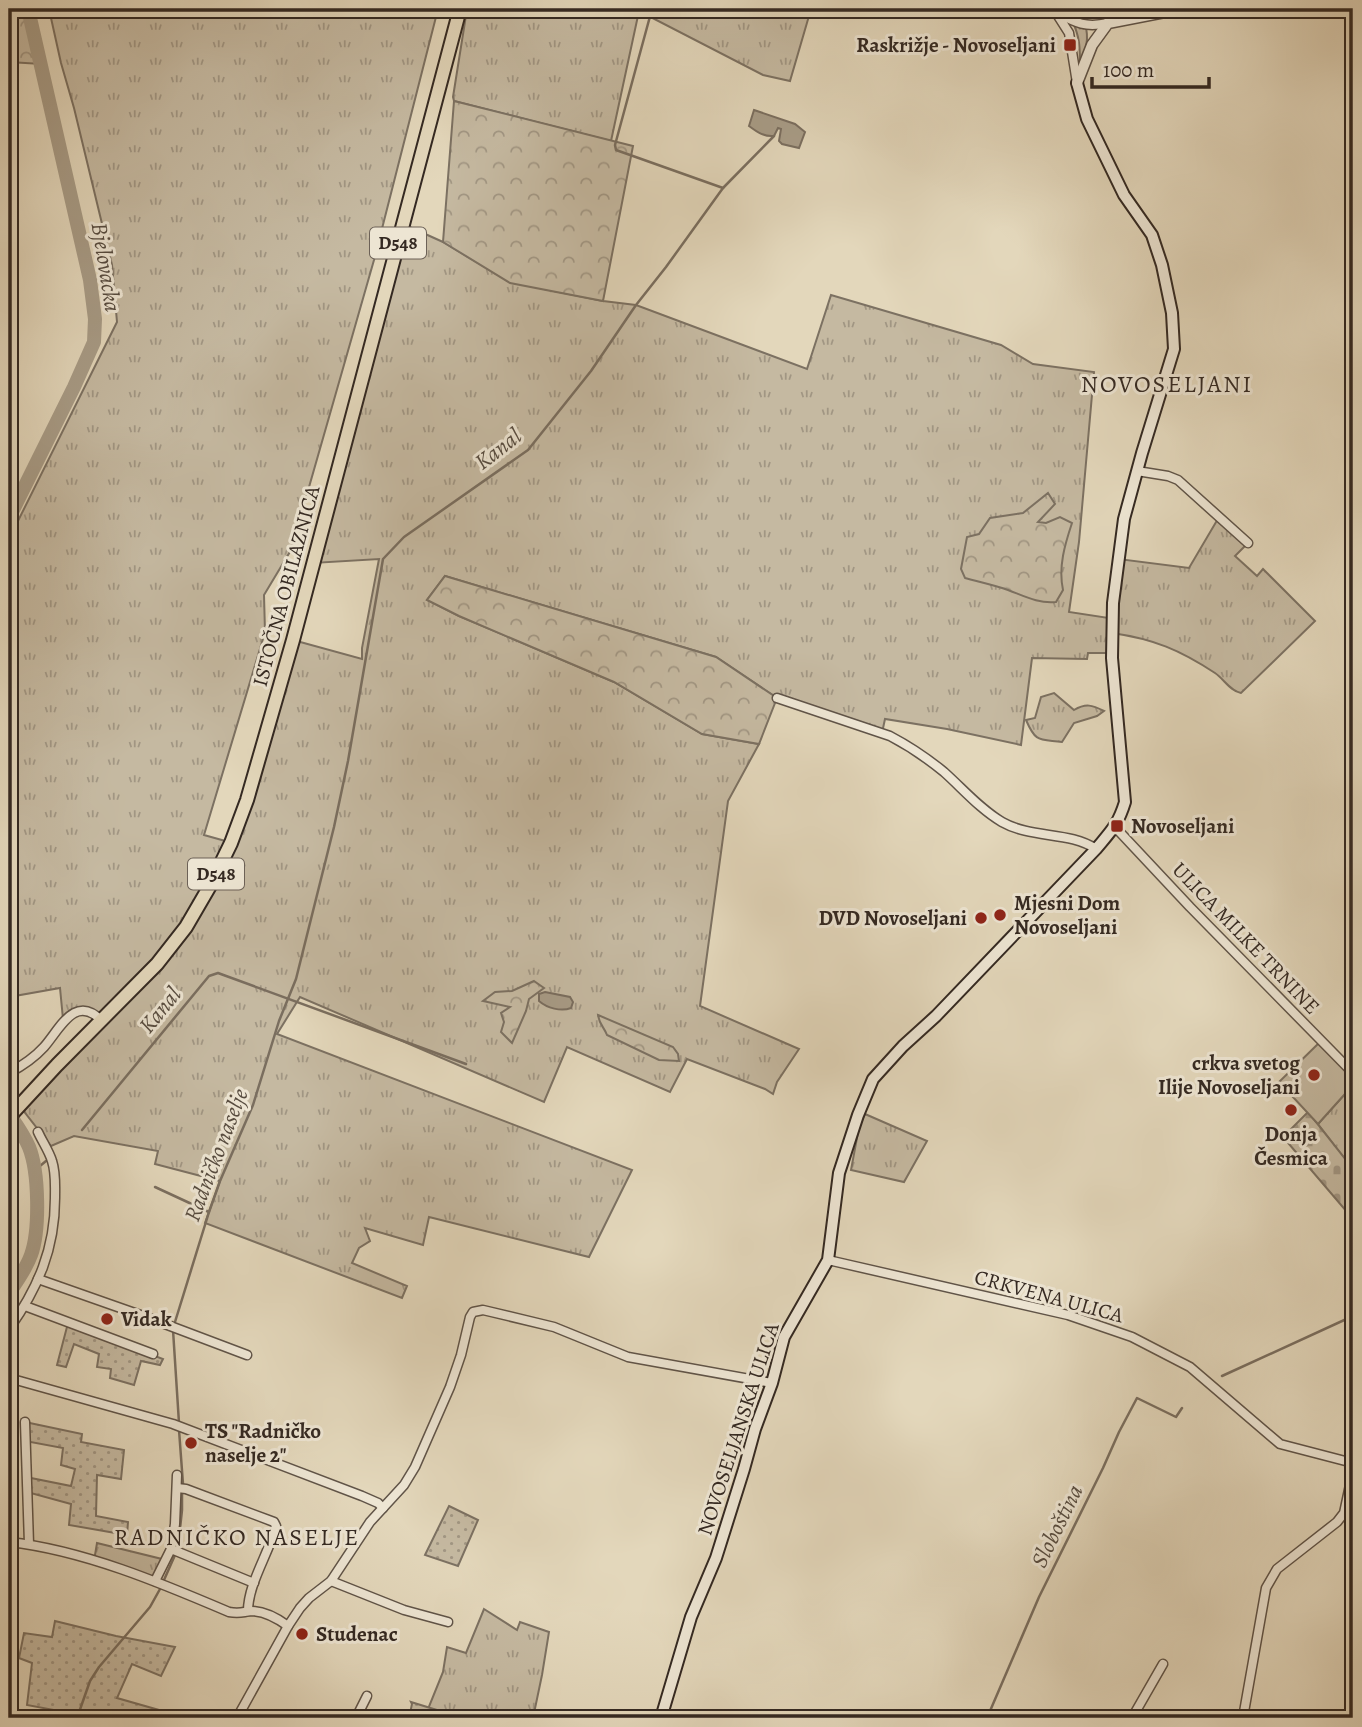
<svg xmlns="http://www.w3.org/2000/svg" width="1362" height="1727" font-family="Alegreya,serif">
	<style>
		.grass { fill: url(#grass-tufts); stroke: #7c7162; stroke-width: 2 }
		.forest { fill: url(#forest-crowns); stroke: #7c7162; stroke-width: 2 }
		.cemetery { fill: url(#cemetery-stones); stroke: #7c7162; stroke-width: 2 }
		.park { fill: #c5b9a1; stroke: #7c7162; stroke-width: 2 }
		.garden { fill: url(#garden-dots); stroke: #7c7162; stroke-width: 2 }
		.water { fill: #a89c87; stroke: #7a6e5f; stroke-width: 2 }
		.lines { fill: none; stroke-linecap: round; stroke-linejoin: round }
		.stream { stroke: #7a6e5f; stroke-width: 2.5 }
		.river { stroke: #a89c87; stroke-width: 14 }
		.minor-casing { stroke: #605448; stroke-width: 11 }
		.tertiary-casing { stroke: #605448; stroke-width: 13 }
		.secondary-casing { stroke: #342922; stroke-width: 14 }
		.primary-casing { stroke: #342922; stroke-width: 16 }
		.minor { stroke: #ede5d3; stroke-width: 8 }
		.tertiary { stroke: #ede5d3; stroke-width: 10 }
		.secondary { stroke: #ede5d3; stroke-width: 10 }
		.primary { stroke: #e3d7bb; stroke-width: 12 }
		.poi-dot { fill: #8f2418; stroke: #ede5d3; stroke-width: 2.5 }
		.labels { text-anchor: middle; dominant-baseline: central; stroke-width: 6; stroke-linejoin: round; paint-order: stroke }
		.shield { fill: #ede5d3; stroke: #6c6157; stroke-width: 2 }
		.shield-label { font-size: 19px; font-weight: bold; fill: #342922 }
		.poi-label { font-size: 21px; font-weight: bold; fill: #342922; stroke: #ede5d3; text-anchor: start }
		.street-label { font-size: 21px; fill: #342922; stroke: #ede5d3 }
		.water-label { font-size: 23px; font-style: italic; fill: #574c40; stroke: #ede5d3 }
		.quarter-label { font-size: 24px; letter-spacing: 2px; fill: #342922; stroke: #ede5d3 }
	</style>
	<defs>
		<pattern id="grass-tufts" width="24" height="20" patternUnits="userSpaceOnUse" patternTransform="scale(1.75)"><rect width="24" height="20" fill="#c5b9a1"/><path d="M3 7l-1-3M5 7V3M7 7l1-3M15 17l-1-3M17 17v-4M19 17l1-3" fill="none" stroke="#a19683"/></pattern>
		<pattern id="forest-crowns" width="20" height="18" patternUnits="userSpaceOnUse" patternTransform="scale(1.75)"><rect width="20" height="18" fill="#c5b9a1"/><path d="M2 6a3 3 0 1 1 6 0M12 15a3 3 0 1 1 6 0" fill="none" stroke="#a19683"/></pattern>
		<pattern id="cemetery-stones" width="16" height="16" patternUnits="userSpaceOnUse" patternTransform="scale(1.75)"><rect width="16" height="16" fill="#c5b9a1"/><path d="M2 7V4a2 2 0 0 1 4 0v3zM10 15v-3a2 2 0 0 1 4 0v3z" fill="#a19683"/></pattern>
		<pattern id="garden-dots" width="8" height="8" patternUnits="userSpaceOnUse" patternTransform="scale(1.75)"><rect width="8" height="8" fill="#c5b9a1"/><path d="M2 2h.1M6 6h.1" fill="none" stroke="#a19683" stroke-width="1.8" stroke-linecap="round"/></pattern>
	</defs>
	<rect width="100%" height="100%" fill="#e3d7bb"/>
	<filter id="stains"><feTurbulence type="fractalNoise" baseFrequency=".00286" numOctaves="4"/><feColorMatrix values="0 0 0 0 .2 0 0 0 0 .09 0 0 0 0 .02 0 0 0 .5 -.17"/></filter>
	<radialGradient id="worn" r=".72"><stop offset=".6" stop-color="#630" stop-opacity="0"/><stop offset="1" stop-color="#630" stop-opacity=".3"/></radialGradient>
	<g class="grass">
		<path d="M49,9h389l-64,251 -83,290 -27,45 1,37 -61,203 25,7 64,-202 69,19v-11l17,-89 -66,4 90,-339 40,18 67,40 93,19 33,4 171,64 24,-74 170,50 32,19 61,8 -15,170 -10,70 40,6 -2,35h-19l-1,6 -55,-1 -11,87 -74,-16 -62,-10 -3,14 -105,-35 -61,-41 -271,-81 -18,24 32,16 155,66 88,52 57,10 -31,57 -28,205 99,43 -22,33 -4,12 -8,-5 -78,-30 -17,33 -103,-45 -23,55 -244,-105 -23,37 355,136 -43,87 -160,-40 -6,28 -58,-17 5,13 -11,7 -7,15 55,23 -5,12 -197,-75 15,-42 -65,-17 3,-13 -84,-15 -23,10 -32,-41 85,-86c-16,-5 -29,-16 -41,0l-3,-31 -51,9v-458l108,-217 -5,-57 -38,-157 -13,-45z"/>
		<polygon points="467,9 811,9 790,81 763,75 639,11 611,141 454,101 453,97"/>
		<path d="M1072,21l13,4c5,14 0,27 -5,41 0,-17 0,-30 -8,-45z"/>
		<path d="M1219,517l29,26 -13,13 22,20 6,-7 52,52 -74,72c-11,-2 -17,-14 -26,-20 -35,-23 -61,-34 -103,-40l7,-74 70,9z"/>
		<path d="M1054,693l20,17c12,-7 18,-5 30,1l-7,5 -23,7 -12,19c-23,-3 -26,1 -36,-22l9,-2 6,-21z"/>
		<polygon points="1353,1085 1353,1169 1318,1124"/>
		<polygon points="865,1114 927,1141 904,1182 851,1170 859,1127"/>
		<polygon points="97,1543 166,1560 155,1581 94,1561"/>
		<polygon points="484,1609 517,1630 520,1622 549,1632 542,1675 533,1718 452,1718 452,1715 428,1709 443,1672 447,1647 466,1653"/>
	</g>
	<g class="forest">
		<polygon points="9,9 28,9 41,64 9,62"/>
		<polygon points="454,101 633,146 603,301 510,283 443,242"/>
		<path d="M1048,493l7,11 -17,18 8,1 14,-6 12,6c-7,21 -14,44 -9,67l-7,12c-17,2 -32,-6 -48,-12 -14,-5 -29,-8 -43,-12l-4,-9 6,-32 12,-3 11,-16 33,-5z"/>
		<polygon points="445,576 716,657 777,698 759,744 702,734 614,682 459,616 427,600"/>
		<polygon points="534,981 544,988 529,999 526,1011 512,1043 501,1032 504,1022 501,1013 510,1007 483,1001 495,992 512,991"/>
		<path d="M598,1015l75,32 5,7 1,7 -20,-1 -52,-25c-3,-8 -8,-11 -9,-20z"/>
	</g>
	<polygon class="cemetery" points="1308,1112 1353,1169 1353,1219 1283,1137"/>
	<polygon class="park" points="1322,1040 1353,1073 1353,1085 1318,1124 1279,1082"/>
	<g class="garden">
		<polygon points="68,1323 163,1359 160,1365 141,1361 134,1385 110,1378 111,1369 97,1367 99,1354 74,1344 66,1367 57,1365"/>
		<polygon points="25,1422 82,1434 81,1442 124,1450 121,1479 97,1475 96,1516 128,1522 127,1535 69,1525 71,1504 27,1492 26,1477 71,1486 75,1469 61,1465 63,1448 25,1441"/>
		<polygon points="449,1506 478,1520 458,1566 425,1555"/>
		<polygon points="55,1621 116,1636 175,1647 161,1676 132,1664 117,1698 166,1712 164,1718 53,1718 54,1710 27,1705 32,1663 19,1658 24,1633 52,1637"/>
		<polygon points="411,1702 453,1715 452,1718 409,1718 412,1704"/>
	</g>
	<g class="water">
		<path d="M754,110l41,14 10,8 -6,16 -17,-4 -3,-3 2,-12 -3,-1 -4,8c-10,1 -17,-4 -25,-10z"/>
		<path d="M545,992l25,5 3,5 -2,6c-10,4 -24,0 -32,-7v-7z"/>
	</g>
	<g class="lines">
		<g class="stream">
			<polyline points="723,188 774,136"/>
			<polyline points="82,1130 209,976 218,973 466,1064"/>
			<polyline points="34,1171 46,1161"/>
			<polyline points="155,1187 209,1212"/>
			<polyline points="175,1322 209,1212 220,1181 253,1105 279,1021 296,979 334,827 348,761 383,559 404,537 528,450 591,371 636,305 666,267 723,188 616,150 615,145 652,9"/>
			<polyline points="173,1330 179,1423"/>
			<polyline points="1222,1376 1353,1316"/>
			<polyline points="179,1430 183,1484"/>
			<polyline points="178,1547 182,1510 182,1492"/>
			<polyline points="164,1580 175,1555"/>
			<polyline points="77,1718 90,1681 99,1667 150,1607 160,1589"/>
			<polyline points="987,1718 1039,1597 1103,1468 1119,1432 1137,1398 1176,1417 1182,1408"/>
		</g>
		<g class="river">
			<polyline points="9,518 74,387 94,342 95,319 90,280 28,9"/>
			<path d="M9,1114c7,10 15,21 20,33 10,25 11,83 2,108 -5,14 -14,26 -22,38"/>
		</g>
		<defs>
			<g id="minor">
				<polyline points="1055,11 1069,33 1077,83"/>
				<path d="M1057,13c19,10 29,15 51,10"/>
				<polyline points="1137,471 1168,476 1178,480 1248,543"/>
				<path d="M777,698l113,38c19,10 37,22 54,36 19,17 36,37 58,50 30,17 67,9 94,27"/>
				<polyline points="1115,827 1190,907 1353,1073"/>
				<path d="M9,1073c13,-7 25,-15 35,-26 16,-18 31,-54 58,-26"/>
				<polyline points="828,1260 1068,1315 1132,1337 1190,1367 1280,1444 1353,1463"/>
				<polyline points="38,1279 149,1318 247,1355"/>
				<polyline points="25,1306 153,1354"/>
				<path d="M9,1329c29,-41 46,-80 46,-131 0,-12 1,-25 -3,-37 -3,-10 -10,-20 -14,-29"/>
				<polyline points="9,1378 173,1424 362,1496 378,1503 383,1508"/>
				<polyline points="25,1422 29,1544"/>
				<path d="M177,1488l9,1 88,33 2,4c-7,27 -28,58 -28,85"/>
				<path d="M9,1542c74,8 152,41 220,70 11,2 13,0 22,-1 14,0 26,7 37,15"/>
				<polyline points="171,1549 254,1583"/>
				<polyline points="155,1581 171,1549 175,1524 177,1475"/>
				<polyline points="331,1581 404,1610 448,1622"/>
				<polyline points="237,1718 288,1626 300,1608 309,1598 331,1581 370,1522 404,1485 415,1467 450,1387 461,1355 470,1317 473,1312 483,1310 554,1327 628,1357 772,1383"/>
				<polyline points="356,1718 367,1696"/>
				<polyline points="1132,1718 1163,1664"/>
				<polyline points="1241,1718 1244,1712 1266,1588 1277,1569 1337,1522 1344,1513 1353,1471"/>
			</g>
			<polyline id="tertiary" points="1077,83 1092,45 1108,23 1180,9"/>
			<path id="secondary" d="M661,1718l30,-101 25,-59 28,-89 11,-40 17,-46 12,-46 44,-77 11,-87 19,-58 15,-36 30,-33 33,-30 160,-167c15,-18 22,-24 29,-47l-13,-144 1,-55 11,-84 18,-66 32,-104 -2,-36 -10,-48 -10,-30 -28,-40 -37,-76 -10,-36"/>
			<polyline id="primary" points="9,1117 57,1065 157,964 186,927 211,884 231,843 247,800 293,640 460,9"/>
		</defs>
		<use href="#minor" class="minor-casing"/>
		<use href="#tertiary" class="tertiary-casing"/>
		<use href="#secondary" class="secondary-casing"/>
		<use href="#primary" class="primary-casing"/>
		<use href="#minor" class="minor"/>
		<use href="#tertiary" class="tertiary"/>
		<use href="#secondary" class="secondary"/>
		<use href="#primary" class="primary"/>
	</g>
	<g class="poi-dot">
		<rect x="1063" y="38" width="14" height="14" rx="3.5"/>
		<rect x="1110" y="819" width="14" height="14" rx="3.5"/>
		<circle cx="1000" cy="915" r="7"/>
		<circle cx="981" cy="918" r="7"/>
		<circle cx="1314" cy="1075" r="7"/>
		<circle cx="1291" cy="1110" r="7"/>
		<circle cx="107" cy="1319" r="7"/>
		<circle cx="191" cy="1443" r="7"/>
		<circle cx="302" cy="1634" r="7"/>
	</g>
	<g class="labels">
		<g class="shield">
			<rect x="370" y="227.5" width="56" height="31" rx="5"/>
			<rect x="188" y="858.5" width="56" height="31" rx="5"/>
		</g>
		<g class="shield-label">
			<text x="398" y="243">D548</text>
			<text x="216" y="874">D548</text>
		</g>
		<g class="poi-label">
			<text x="1056" y="45" text-anchor="end">Raskrižje - Novoseljani</text>
			<text x="1131" y="826">Novoseljani</text>
			<text x="1014" y="903">Mjesni Dom<tspan x="1014" dy="24">Novoseljani</tspan></text>
			<text x="967" y="918" text-anchor="end">DVD Novoseljani</text>
			<text x="1300" y="1063" text-anchor="end">crkva svetog<tspan x="1300" dy="24">Ilije Novoseljani</tspan></text>
			<text x="1291" y="1134" text-anchor="middle">Donja<tspan x="1291" dy="24">Česmica</tspan></text>
			<text x="121" y="1319">Vidak</text>
			<text x="205" y="1431">TS "Radničko<tspan x="205" dy="24">naselje 2"</tspan></text>
			<text x="316" y="1634">Studenac</text>
		</g>
		<g class="street-label">
			<text transform="translate(286 586) rotate(-75)">ISTOČNA OBILAZNICA</text>
			<text transform="translate(1246 938) rotate(46)">ULICA MILKE TRNINE</text>
			<text transform="translate(1049 1296) rotate(15)">CRKVENA ULICA</text>
			<text transform="translate(738 1429) rotate(-72)">NOVOSELJANSKA ULICA</text>
		</g>
		<g class="water-label">
			<text transform="translate(106 267) rotate(81)">Bjelovacka</text>
			<text transform="translate(498 449) rotate(-38)">Kanal</text>
			<text transform="translate(160 1010) rotate(-51)">Kanal</text>
			<text transform="translate(216 1155) rotate(-69)">Radničko naselje</text>
			<text transform="translate(1057 1526) rotate(-64)">Sloboština</text>
		</g>
		<g class="quarter-label">
			<text x="1167" y="384">NOVOSELJANI</text>
			<text x="237" y="1537">RADNIČKO NASELJE</text>
		</g>
	</g>
	<rect width="1362" height="1727" fill="none" stroke="#e3d7bb" stroke-width="35"/>
	<rect x="10" y="10" width="1341" height="1706" fill="none" stroke="#342922" stroke-width="3.5"/>
	<rect x="18" y="18" width="1327" height="1692" fill="none" stroke="#342922" stroke-width="2"/>
	<path d="M1092 77v10h117v-10" fill="none" stroke="#342922" stroke-width="3.5"/>
	<text x="1103" y="77" font-size="21" fill="#342922" stroke="#ede5d3" stroke-width="5" paint-order="stroke">100 m</text>
	<rect width="100%" height="100%" filter="url(#stains)"/>
	<rect width="100%" height="100%" fill="url(#worn)"/>
</svg>
